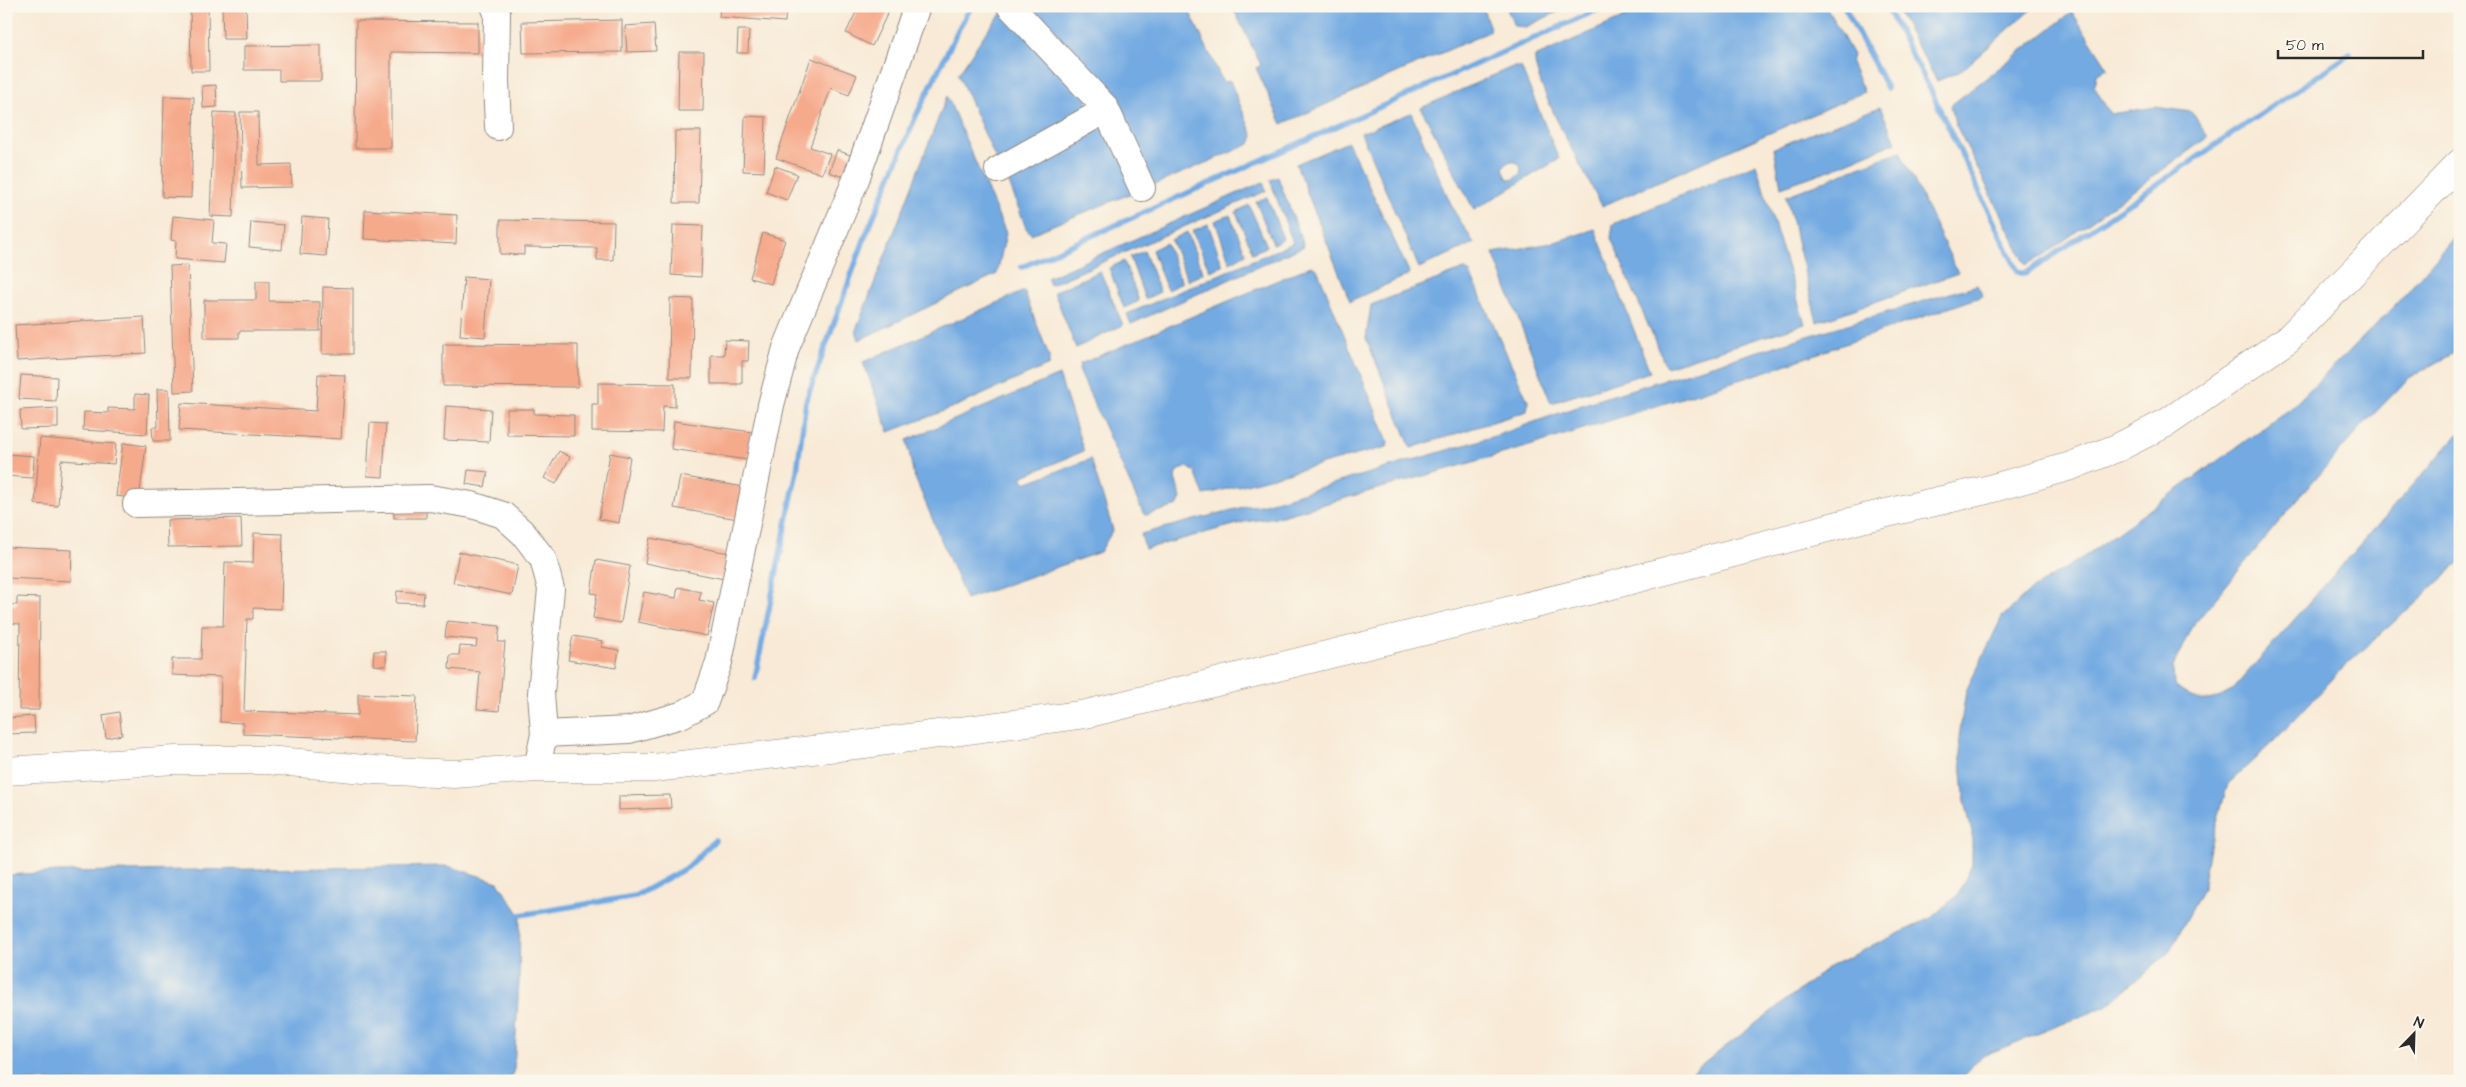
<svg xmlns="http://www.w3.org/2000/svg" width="2466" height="1087" font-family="'Architects Daughter',sans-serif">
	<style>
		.water { fill: #73aae2; stroke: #4f6a86; fill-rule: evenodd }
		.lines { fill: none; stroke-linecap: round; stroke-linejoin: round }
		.stream { stroke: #73aae2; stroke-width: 5.5 }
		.building { fill: #f6aa8c }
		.minor-casing { stroke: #928a80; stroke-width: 28 }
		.major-casing { stroke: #928a80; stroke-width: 29 }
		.minor { stroke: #fff; stroke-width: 26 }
		.major { stroke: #fff; stroke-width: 28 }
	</style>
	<rect width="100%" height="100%" fill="#fbf7ec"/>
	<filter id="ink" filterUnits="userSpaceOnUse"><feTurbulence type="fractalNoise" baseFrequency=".02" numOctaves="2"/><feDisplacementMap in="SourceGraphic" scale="10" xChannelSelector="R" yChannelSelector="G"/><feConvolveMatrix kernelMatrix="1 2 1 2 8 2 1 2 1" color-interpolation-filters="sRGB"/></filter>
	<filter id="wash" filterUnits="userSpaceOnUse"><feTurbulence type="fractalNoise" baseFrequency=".0096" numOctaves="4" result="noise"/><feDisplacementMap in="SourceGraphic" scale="20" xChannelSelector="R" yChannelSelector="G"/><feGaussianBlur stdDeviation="1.12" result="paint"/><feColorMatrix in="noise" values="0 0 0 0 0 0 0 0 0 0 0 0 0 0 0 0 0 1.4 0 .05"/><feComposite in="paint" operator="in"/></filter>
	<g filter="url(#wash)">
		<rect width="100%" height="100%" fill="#f8ead6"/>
		<g class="water">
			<path d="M1019,6h168l36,76 7,-1 23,55 -3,8 -103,44 -29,-66c5,-13 5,-20 -3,-31l-10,-3z"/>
			<polygon points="1232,6 1482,6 1491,31 1282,124 1256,68 1261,65"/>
			<polygon points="1506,6 1570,6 1526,27 1514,26"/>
			<path d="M1649,6h177l27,49 -2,8 13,29 -262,114c-14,-28 -70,-124 -67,-149z"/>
			<polygon points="1895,6 2035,6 1961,71 1937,81"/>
			<path d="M1004,11l84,88 -1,9 -88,58 -41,-92c15,-21 27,-44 46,-63z"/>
			<polygon points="2072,12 2108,68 2096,75 2094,86 2110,114 2156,107 2192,112 2208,137 2041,257 2026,265 1955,123 1951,105"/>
			<path d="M1512,67h9l38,92 -85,51 -53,-102zM1512,161l8,3 1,10 -9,6 -5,-2 -4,-10 5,-6z"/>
			<polygon points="947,96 1006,233 997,274 859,340 856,330"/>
			<polygon points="1880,107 1896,142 1835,168 1781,187 1774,148"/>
			<polygon points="1411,113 1454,211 1474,243 1419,268 1361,133"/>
			<polygon points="1095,122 1108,129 1137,191 1031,234 1026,228 1005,172"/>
			<polygon points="1348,142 1410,274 1350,301 1296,164"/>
			<polygon points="1900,151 1958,273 1817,322 1786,196"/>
			<polygon points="1756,164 1805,324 1666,367 1611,238 1613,224"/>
			<polygon points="1278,177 1304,246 1131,324 1127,314 1293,243 1270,180"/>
			<polygon points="1263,182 1266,191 1050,285 1047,278"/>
			<polygon points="1267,197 1283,239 1273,244 1256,202"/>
			<polygon points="1249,205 1267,246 1253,253 1236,212"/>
			<polygon points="1230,215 1246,254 1230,263 1215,221"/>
			<polygon points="1208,224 1223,266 1210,271 1192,231"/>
			<polygon points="1595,229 1650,372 1551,403 1493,253 1552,243"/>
			<path d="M2460,230v120l-51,28 -46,47 -57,64 -115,139 -18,39 1,19c26,18 30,19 58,4l228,-258v130l-119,108 -66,70 -47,44 -18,62 -7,43 -34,63 -62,54 -127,51 -21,24h-278l148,-114 102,-49 27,-23 14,-30v-32l-8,-37 -5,-59 7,-46 36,-74 29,-27 54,-34 205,-147 106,-104z"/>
			<polygon points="1187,232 1203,273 1188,281 1171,240"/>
			<polygon points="1166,243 1182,283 1167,290 1152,250"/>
			<polygon points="1144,251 1160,292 1145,299 1130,257"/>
			<polygon points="1124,261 1139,301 1124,308 1109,268"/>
			<polygon points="1311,266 1317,269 1388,441 1387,447 1204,495 1195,472 1188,467 1177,471 1175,478 1181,498 1177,506 1146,515 1143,513 1079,370 1080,364"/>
			<polygon points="1464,269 1470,273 1528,401 1527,411 1411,448 1366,338 1371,305"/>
			<polygon points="1100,271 1123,325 1076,348 1054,292"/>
			<polygon points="1977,285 1983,296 1767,371 1523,448 1282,516 1245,522 1145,549 1141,534 1247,506 1261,505 1498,435 1593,401"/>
			<polygon points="1024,291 1049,356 1049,365 957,406 889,432 863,362"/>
			<polygon points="1059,375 1084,451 1021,477 1025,483 1091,459 1113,530 1100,552 966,599 913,473 907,440"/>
			<polygon points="448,866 498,882 520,915 519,981 514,1069 510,1081 6,1081 6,875 61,872"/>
		</g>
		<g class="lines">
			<g class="stream">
				<polyline points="1844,6 1887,88"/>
				<polyline points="1886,6 1931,91 2018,272 2025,274 2350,54"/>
				<polyline points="1022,267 1606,6"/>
				<polyline points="755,678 797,471 806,401 865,237 916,116 961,24 972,6"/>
				<polyline points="520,915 635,896 688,867 715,840"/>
			</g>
		</g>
		<g id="blocks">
			<g class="building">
				<polygon points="190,6 208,6 209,71 191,71"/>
				<polygon points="222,6 246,6 247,39 223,39"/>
				<polygon points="720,6 786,6 785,22 719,17"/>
				<polygon points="859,6 891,6 872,46 846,33"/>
				<polygon points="622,20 622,52 523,53 522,22"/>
				<polygon points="356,21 478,22 478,53 391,52 391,148 355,148"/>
				<polygon points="654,24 656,51 627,52 625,26"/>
				<polygon points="738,30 749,30 748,53 737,53"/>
				<polygon points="321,45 321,81 279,81 279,70 244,70 244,46"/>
				<polygon points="679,52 704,52 703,111 678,111"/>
				<polygon points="811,58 857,75 849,95 831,88 810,147 830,154 822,174 776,158"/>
				<polygon points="216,85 217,107 203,108 202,86"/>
				<polygon points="164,96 194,97 191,198 162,197"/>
				<polygon points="214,112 236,113 233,217 210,216"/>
				<polygon points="240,112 258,112 259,165 291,164 292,187 242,188"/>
				<polygon points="745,116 766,117 764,172 743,171"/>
				<polygon points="675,131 701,131 699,203 674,203"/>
				<polygon points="837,150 857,158 849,179 829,172"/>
				<polygon points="775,166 797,174 787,200 766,192"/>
				<polygon points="365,210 457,215 456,244 364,239"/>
				<polygon points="173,216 214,220 212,243 226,244 224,263 175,259 176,241 171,240"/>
				<polygon points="302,217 328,219 326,256 300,254"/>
				<polygon points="500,220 614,222 613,260 597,260 597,248 524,247 524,255 500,254"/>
				<polygon points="251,222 284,225 282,250 249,247"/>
				<polygon points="673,225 703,226 701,277 671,275"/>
				<polygon points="763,233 785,240 771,284 750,278"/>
				<polygon points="188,265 193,391 174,392 170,266"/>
				<polygon points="464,277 489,279 485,337 460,335"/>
				<polygon points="256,281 269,281 269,301 320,302 320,331 239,331 239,338 204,338 204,300 256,300"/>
				<polygon points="323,287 353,288 353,354 322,354"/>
				<polygon points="670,298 693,299 692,378 669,378"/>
				<polygon points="144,317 146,353 17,361 15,325"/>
				<polygon points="725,340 749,341 748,361 742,361 742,384 711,384 711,355 724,355"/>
				<polygon points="443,344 578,345 578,387 443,386"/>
				<polygon points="318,374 345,375 341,439 179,430 181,403 316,411"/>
				<polygon points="21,375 57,377 56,401 19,399"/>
				<polygon points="598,383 675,384 675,407 663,406 662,432 592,431 592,404 598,404"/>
				<polygon points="157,389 169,389 170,441 153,441 152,427 158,427"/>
				<polygon points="135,394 149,395 147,434 83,430 84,412 108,413 108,408 135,409"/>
				<polygon points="446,406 491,409 489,442 444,440"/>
				<polygon points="58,408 58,428 21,429 20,410"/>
				<polygon points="507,409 534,409 534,414 574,415 574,436 507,435"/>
				<polygon points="674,421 752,432 748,460 671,449"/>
				<polygon points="370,423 386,424 383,477 367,476"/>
				<polygon points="40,438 116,444 114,464 61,460 58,506 35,504"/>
				<polygon points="123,443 146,446 139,499 116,496"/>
				<polygon points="559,451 570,457 556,484 544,478"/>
				<polygon points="610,453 630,457 619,523 599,519"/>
				<polygon points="6,454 34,456 33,478 6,476"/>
				<polygon points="468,470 488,472 485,487 466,484"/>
				<polygon points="680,476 744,487 738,519 674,508"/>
				<rect x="394" y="505" width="32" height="13"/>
				<polygon points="241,518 242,546 168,547 167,520"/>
				<polygon points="254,533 283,534 281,609 253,608 253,619 247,619 244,711 358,715 358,694 417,696 415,741 243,734 243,723 220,722 221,677 172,675 172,659 201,659 202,626 223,626 225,562 253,563"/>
				<polygon points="650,538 734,554 729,580 645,563"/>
				<polygon points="6,547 72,550 71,581 6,578"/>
				<polygon points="459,552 518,565 512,595 453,583"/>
				<polygon points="596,560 630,566 621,623 593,618 597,594 591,593"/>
				<polygon points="678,587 701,592 699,600 714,603 707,636 638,622 644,592 676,598"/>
				<polygon points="397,591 424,593 423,604 396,603"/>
				<polygon points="17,597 40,598 39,710 19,710 20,624 6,623 6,604 17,605"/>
				<polygon points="447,621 500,626 498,642 505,642 499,711 477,709 480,672 449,669 450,655 459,655 460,646 476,647 477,640 445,637"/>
				<polygon points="573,636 603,641 602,647 619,650 616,668 568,660"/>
				<polygon points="374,651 386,651 386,666 373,665"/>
				<polygon points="119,712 122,735 106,738 103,715"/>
				<polygon points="34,716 35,733 6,734 6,718"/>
				<polygon points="670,795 671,808 619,810 619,796"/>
			</g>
		</g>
	</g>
	<g filter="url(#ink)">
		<use href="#blocks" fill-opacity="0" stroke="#928a80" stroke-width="1"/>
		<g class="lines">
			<defs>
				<g id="minor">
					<polyline points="494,6 497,13 496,80 498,127"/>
					<polyline points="1010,6 1105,107 1142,188"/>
					<polyline points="998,170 1095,116 1105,107"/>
					<polyline points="136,504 430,498 472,505 503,515 523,533 543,559 551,589 541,693 544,734 537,768"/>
					<polyline points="544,734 629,730 681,715 705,702 719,662 771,405 786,348 855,182 917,6"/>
				</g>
				<polyline id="major" points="6,771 175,760 267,760 375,770 454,774 537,768 654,768 864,744 1086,714 1605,587 1865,518 1986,490 2071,466 2117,448 2168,422 2288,339 2460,163"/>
			</defs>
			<use href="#minor" class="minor-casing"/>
			<use href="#major" class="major-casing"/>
			<use href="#minor" class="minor"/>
			<use href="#major" class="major"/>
		</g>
	</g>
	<rect width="2466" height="1087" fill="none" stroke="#fbf7ec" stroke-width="25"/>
	<g transform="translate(2414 1034) rotate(23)" stroke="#fbf7ec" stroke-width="4" paint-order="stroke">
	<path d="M0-4L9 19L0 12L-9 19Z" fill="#2b2b2b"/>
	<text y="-8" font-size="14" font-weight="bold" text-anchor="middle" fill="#2b2b2b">N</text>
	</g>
	<path d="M2278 50v8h145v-8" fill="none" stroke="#2b2b2b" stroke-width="2.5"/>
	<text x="2286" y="50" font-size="15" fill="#2b2b2b" stroke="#fbf7ec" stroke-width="4" paint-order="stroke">50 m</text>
</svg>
